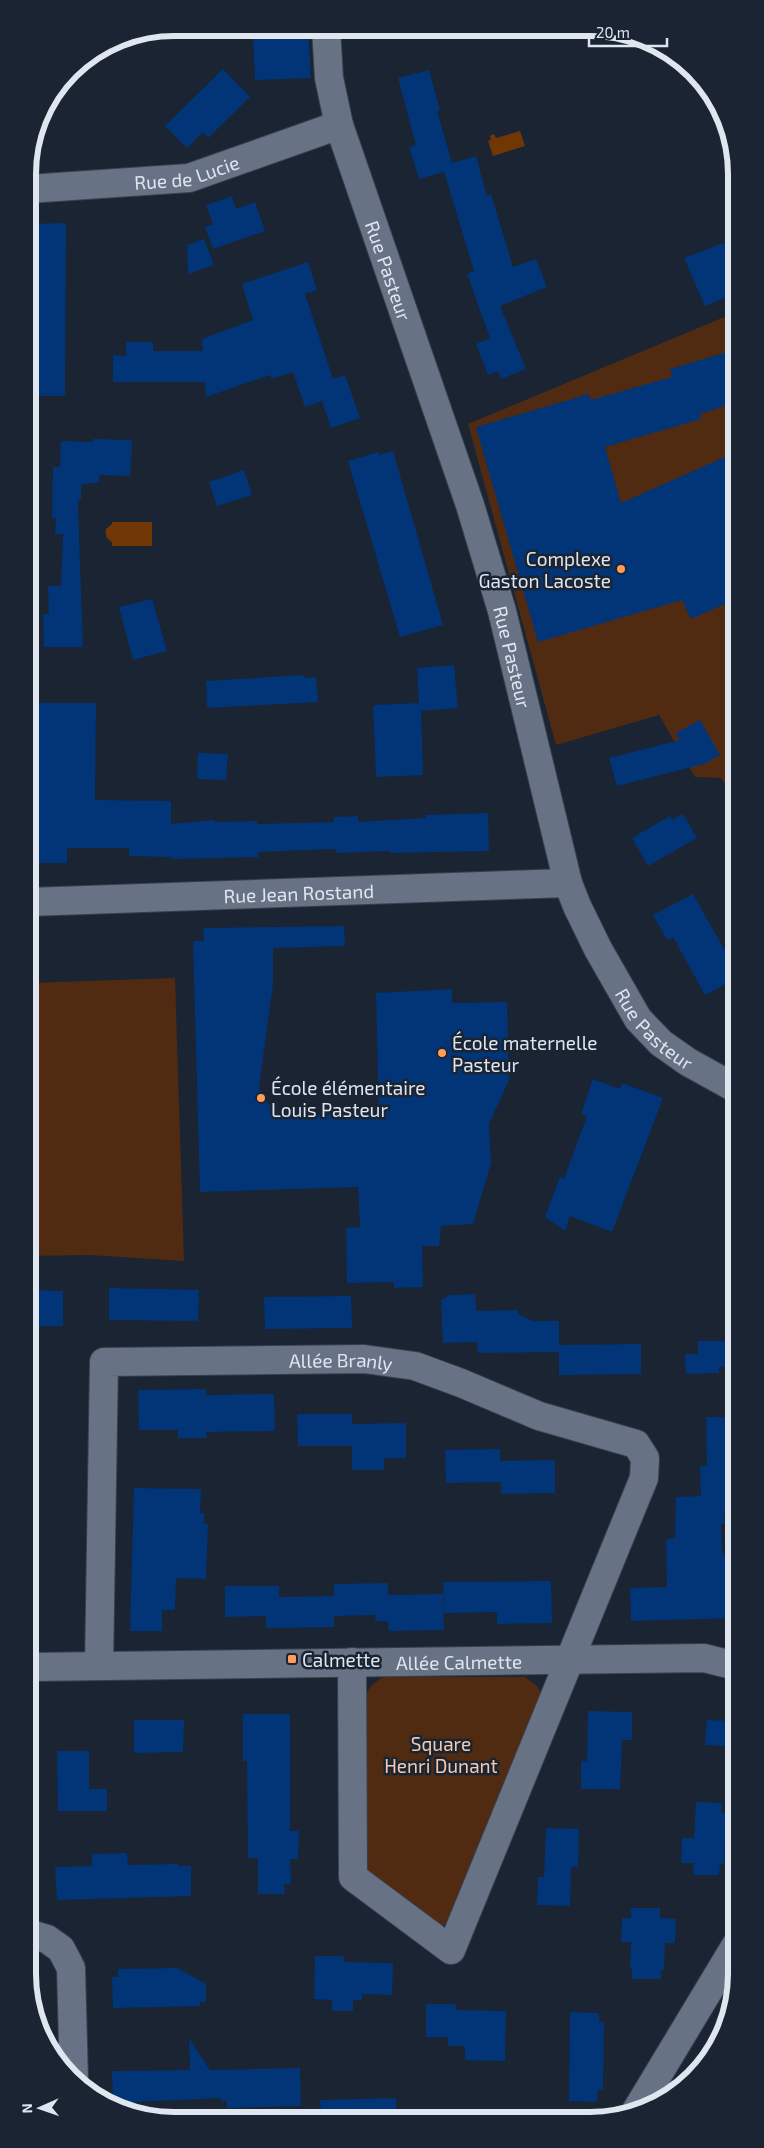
<svg xmlns="http://www.w3.org/2000/svg" width="764" height="2148" font-family="'Exo 2',sans-serif">
	<style>
		.green { fill: #502b11 }
		.water { fill: #703704 }
		.building { fill: #013577 }
		.lines { fill: none; stroke-linecap: round; stroke-linejoin: round }
		.minor-casing { stroke: #39414d; stroke-width: 30 }
		.minor { stroke: #677385; stroke-width: 28 }
		.poi-dot { fill: #fe9c58; stroke: #1a2432; stroke-width: 2 }
		.labels { text-anchor: middle; dominant-baseline: central; stroke-width: 5; stroke-linejoin: round; paint-order: stroke }
		.street-label { font-size: 19px; fill: #dfe6ef; stroke: #1a2432 }
		.poi-label { font-size: 19px; fill: #dfe6ef; stroke: #1a2432; text-anchor: start }
		.park-label { font-size: 19px; fill: #f5c9ae; stroke: #1a2432 }
		.rim { fill: none; stroke: #dfe6ef; stroke-width: 6 }
	</style>
	<rect width="100%" height="100%" fill="#1a2432"/>
	<g class="green">
		<polygon points="734,313 735,799 721,778 695,777 659,715 556,745 468,424"/>
		<polygon points="175,978 184,1261 89,1255 29,1256 29,983"/>
		<path d="M384,1677h141l12,9 5,9 -89,225 -11,6h-9l-64,-48 -3,-9 -2,-170c5,-11 9,-17 20,-22z"/>
	</g>
	<g class="water">
		<polygon points="520,131 525,146 493,156 488,141 491,139 490,136 494,134 496,138"/>
		<path d="M112,522h40v24h-40v-4c-6,-3 -7,-7 -6,-13l6,-5z"/>
	</g>
	<g class="building">
		<polygon points="275,28 308,28 311,78 255,80 253,36 275,34"/>
		<polygon points="223,69 250,97 208,138 203,132 187,148 165,126"/>
		<polygon points="429,70 440,110 437,111 452,163 476,156 487,196 491,194 513,267 536,259 547,287 500,306 526,369 501,379 498,371 488,375 476,344 490,338 467,274 474,271 444,172 419,179 409,147 416,145 398,78"/>
		<polygon points="232,196 236,209 255,202 265,231 213,249 205,227 213,224 206,205"/>
		<polygon points="66,223 65,396 28,396 28,224"/>
		<polygon points="204,239 214,265 188,274 187,245"/>
		<polygon points="734,239 734,294 705,306 684,258"/>
		<polygon points="308,262 317,290 305,294 333,379 345,375 360,418 331,428 322,401 305,407 293,372 272,379 270,375 206,397 205,382 113,382 113,355 126,356 126,342 153,342 153,351 203,351 202,339 253,320 242,284"/>
		<polygon points="734,350 734,403 700,414 701,419 605,447 621,503 734,453 734,600 691,619 682,600 538,642 476,427 589,394 591,400 672,377 670,369"/>
		<polygon points="93,439 132,440 130,476 99,475 99,482 81,485 81,500 78,500 79,534 55,534 56,518 52,518 53,467 60,467 61,441 93,442"/>
		<polygon points="393,451 443,625 400,637 348,461 378,452 379,455"/>
		<polygon points="244,470 252,495 217,506 209,482"/>
		<polygon points="63,534 79,534 83,647 44,647 43,614 49,614 48,586 61,586"/>
		<polygon points="152,599 167,651 133,660 119,607"/>
		<polygon points="454,665 458,708 421,711 423,775 376,777 373,705 419,703 417,668"/>
		<polygon points="303,675 304,678 316,677 318,702 207,708 206,681"/>
		<polygon points="29,703 96,703 95,800 171,801 171,824 214,820 214,822 257,821 257,824 334,822 334,817 358,816 358,822 426,818 426,815 488,813 489,851 390,853 389,851 336,853 336,849 258,852 259,857 172,859 172,857 129,856 129,848 67,848 67,863 29,863"/>
		<polygon points="700,720 720,755 704,764 617,786 609,758 680,740 676,733"/>
		<polygon points="198,753 228,754 226,780 197,779"/>
		<polygon points="683,814 697,838 648,866 632,838 670,816 672,820"/>
		<polygon points="693,894 724,949 735,944 735,979 705,995 673,937 667,940 653,915"/>
		<polygon points="344,926 345,946 273,948 273,984 259,1088 267,1103 281,1114 295,1116 379,1112 376,993 452,989 452,1003 507,1002 509,1080 489,1124 491,1163 473,1224 441,1226 439,1246 422,1246 423,1287 394,1288 394,1282 347,1283 346,1228 360,1227 358,1187 200,1192 193,941 204,941 203,928"/>
		<polygon points="593,1079 620,1089 622,1083 663,1098 612,1232 570,1216 565,1231 545,1217 560,1177 564,1179 587,1116 581,1114"/>
		<polygon points="109,1288 199,1290 198,1321 109,1320"/>
		<polygon points="29,1290 63,1291 63,1326 29,1326"/>
		<polygon points="475,1294 476,1311 518,1310 518,1314 533,1321 559,1321 559,1352 478,1353 477,1342 443,1343 441,1300 450,1295"/>
		<polygon points="351,1296 352,1328 265,1329 264,1297"/>
		<polygon points="698,1341 735,1341 735,1367 719,1367 719,1373 686,1374 685,1354 698,1354"/>
		<polygon points="641,1344 641,1374 559,1375 559,1345"/>
		<polygon points="206,1389 206,1395 274,1394 275,1431 206,1432 207,1438 178,1438 178,1430 139,1430 138,1390"/>
		<polygon points="297,1414 352,1414 352,1424 406,1423 406,1458 384,1458 384,1470 352,1470 352,1446 298,1446"/>
		<polygon points="706,1417 735,1417 735,1511 724,1512 724,1524 721,1524 722,1548 732,1586 736,1585 736,1618 631,1621 630,1588 667,1587 666,1539 675,1538 676,1497 701,1496 700,1466 707,1466"/>
		<polygon points="500,1449 500,1461 555,1460 555,1493 501,1494 501,1482 446,1483 445,1450"/>
		<polygon points="134,1488 201,1489 200,1513 204,1513 204,1524 208,1524 206,1579 176,1578 175,1610 162,1610 162,1631 130,1631"/>
		<polygon points="551,1581 552,1623 497,1624 497,1612 444,1613 443,1582"/>
		<polygon points="388,1583 388,1595 443,1594 444,1630 389,1631 388,1621 375,1621 376,1615 334,1616 334,1627 279,1628 266,1628 266,1616 225,1617 225,1586 279,1586 279,1597 334,1596 334,1584"/>
		<polygon points="588,1711 632,1712 632,1740 622,1740 620,1789 581,1789 581,1761 587,1761"/>
		<polygon points="243,1714 290,1714 290,1831 299,1831 298,1859 290,1859 291,1884 284,1884 285,1894 258,1894 258,1858 248,1858 247,1761 243,1761"/>
		<polygon points="134,1720 184,1720 183,1752 134,1753"/>
		<polygon points="707,1720 736,1721 736,1747 705,1745"/>
		<polygon points="57,1751 89,1751 89,1789 107,1789 107,1811 58,1811"/>
		<polygon points="696,1802 722,1803 721,1813 726,1813 724,1864 720,1864 719,1875 693,1875 694,1863 681,1863 682,1838 694,1838"/>
		<polygon points="546,1828 579,1829 578,1867 571,1867 570,1906 537,1905 538,1877 544,1877"/>
		<polygon points="127,1853 128,1865 178,1864 178,1866 191,1866 191,1896 57,1900 55,1867 92,1866 92,1854"/>
		<polygon points="631,1908 660,1908 660,1918 676,1919 675,1943 665,1943 664,1970 661,1970 661,1979 632,1979 632,1969 630,1969 631,1942 621,1942 622,1918 631,1918"/>
		<polygon points="315,1956 344,1956 343,1962 393,1963 392,1995 362,1994 362,2000 353,2000 353,2011 332,2011 332,2000 314,1999"/>
		<polygon points="177,1968 206,1984 206,2002 200,2002 200,2006 113,2008 112,1977 118,1977 118,1969"/>
		<polygon points="426,2004 456,2004 455,2010 506,2011 505,2061 465,2060 465,2046 448,2046 448,2037 426,2037"/>
		<polygon points="570,2012 599,2013 599,2022 604,2022 603,2090 598,2090 597,2102 569,2101"/>
		<polygon points="189,2038 210,2070 300,2068 301,2106 227,2108 227,2101 221,2101 221,2098 113,2103 112,2071 190,2070"/>
		<polygon points="396,2098 396,2118 321,2118 320,2100"/>
	</g>
	<g class="lines">
		<defs>
			<g id="minor">
				<path id="s1" d="M326,28l3,50 10,47 131,380 32,106 66,272 9,23 21,43 40,70 23,24 27,19 47,26"/>
				<path id="s2" d="M28,189l161,-11 150,-53"/>
				<path id="s3" d="M29,902l539,-19"/>
				<path id="s4" d="M99,1666l5,-304 260,-3 51,7 46,17 78,33 97,28 9,14 -1,20 -193,472 -98,-73 -1,-215"/>
				<path id="s5" d="M30,1667l674,-9 32,8"/>
				<polyline points="30,1934 47,1939 61,1949 71,1968 74,2080"/>
				<polyline points="636,2111 736,1945"/>
			</g>
		</defs>
		<use href="#minor" class="minor-casing"/>
		<use href="#minor" class="minor"/>
	</g>
	<g class="poi-dot">
		<circle cx="621" cy="569" r="5"/>
		<circle cx="442" cy="1053" r="5"/>
		<circle cx="261" cy="1098" r="5"/>
		<rect x="287" y="1654" width="10" height="10" rx="2.5"/>
	</g>
	<g class="labels">
		<g class="street-label">
			<text stroke="none"><textPath href="#s2" startOffset="160">Rue de Lucie</textPath></text>
			<text stroke="none"><textPath href="#s1" startOffset="252">Rue Pasteur</textPath></text>
			<text stroke="none"><textPath href="#s1" startOffset="658">Rue Pasteur</textPath></text>
			<text stroke="none"><textPath href="#s3" startOffset="270">Rue Jean Rostand</textPath></text>
			<text stroke="none"><textPath href="#s1" startOffset="1062">Rue Pasteur</textPath></text>
			<text stroke="none"><textPath href="#s4" startOffset="541">Allée Branly</textPath></text>
			<text stroke="none"><textPath href="#s5" startOffset="429">Allée Calmette</textPath></text>
		</g>
		<g class="poi-label">
			<text x="611" y="558" text-anchor="end">Complexe<tspan x="611" dy="22">Gaston Lacoste</tspan></text>
			<text x="452" y="1042">École maternelle<tspan x="452" dy="22">Pasteur</tspan></text>
			<text x="271" y="1087">École élémentaire<tspan x="271" dy="22">Louis Pasteur</tspan></text>
			<text x="302" y="1659">Calmette</text>
		</g>
		<g class="park-label">
			<text x="441" y="1743">Square<tspan x="441" dy="22">Henri Dunant</tspan></text>
		</g>
	</g>
	<path d="M0 0H764V2148H0ZM174 36H590A138 138 0 0 1 728 174V1974A138 138 0 0 1 590 2112H174A138 138 0 0 1 36 1974V174A138 138 0 0 1 174 36Z" fill="#1a2432" fill-rule="evenodd"/>
	<path class="rim" d="M174 36H590A138 138 0 0 1 728 174V1974A138 138 0 0 1 590 2112H174A138 138 0 0 1 36 1974V174A138 138 0 0 1 174 36Z"/>
	<g transform="translate(40 2108) rotate(268)" stroke="#1a2432" stroke-width="4" paint-order="stroke">
	<path d="M0-4L9 19L0 12L-9 19Z" fill="#dfe6ef"/>
	<text y="-8" font-size="14" font-weight="bold" text-anchor="middle" fill="#dfe6ef">N</text>
	</g>
	<path d="M589 38v8h78v-8" fill="none" stroke="#dfe6ef" stroke-width="2.5"/>
	<text x="596" y="38" font-size="15" fill="#dfe6ef" stroke="#1a2432" stroke-width="4" paint-order="stroke">20 m</text>
</svg>
